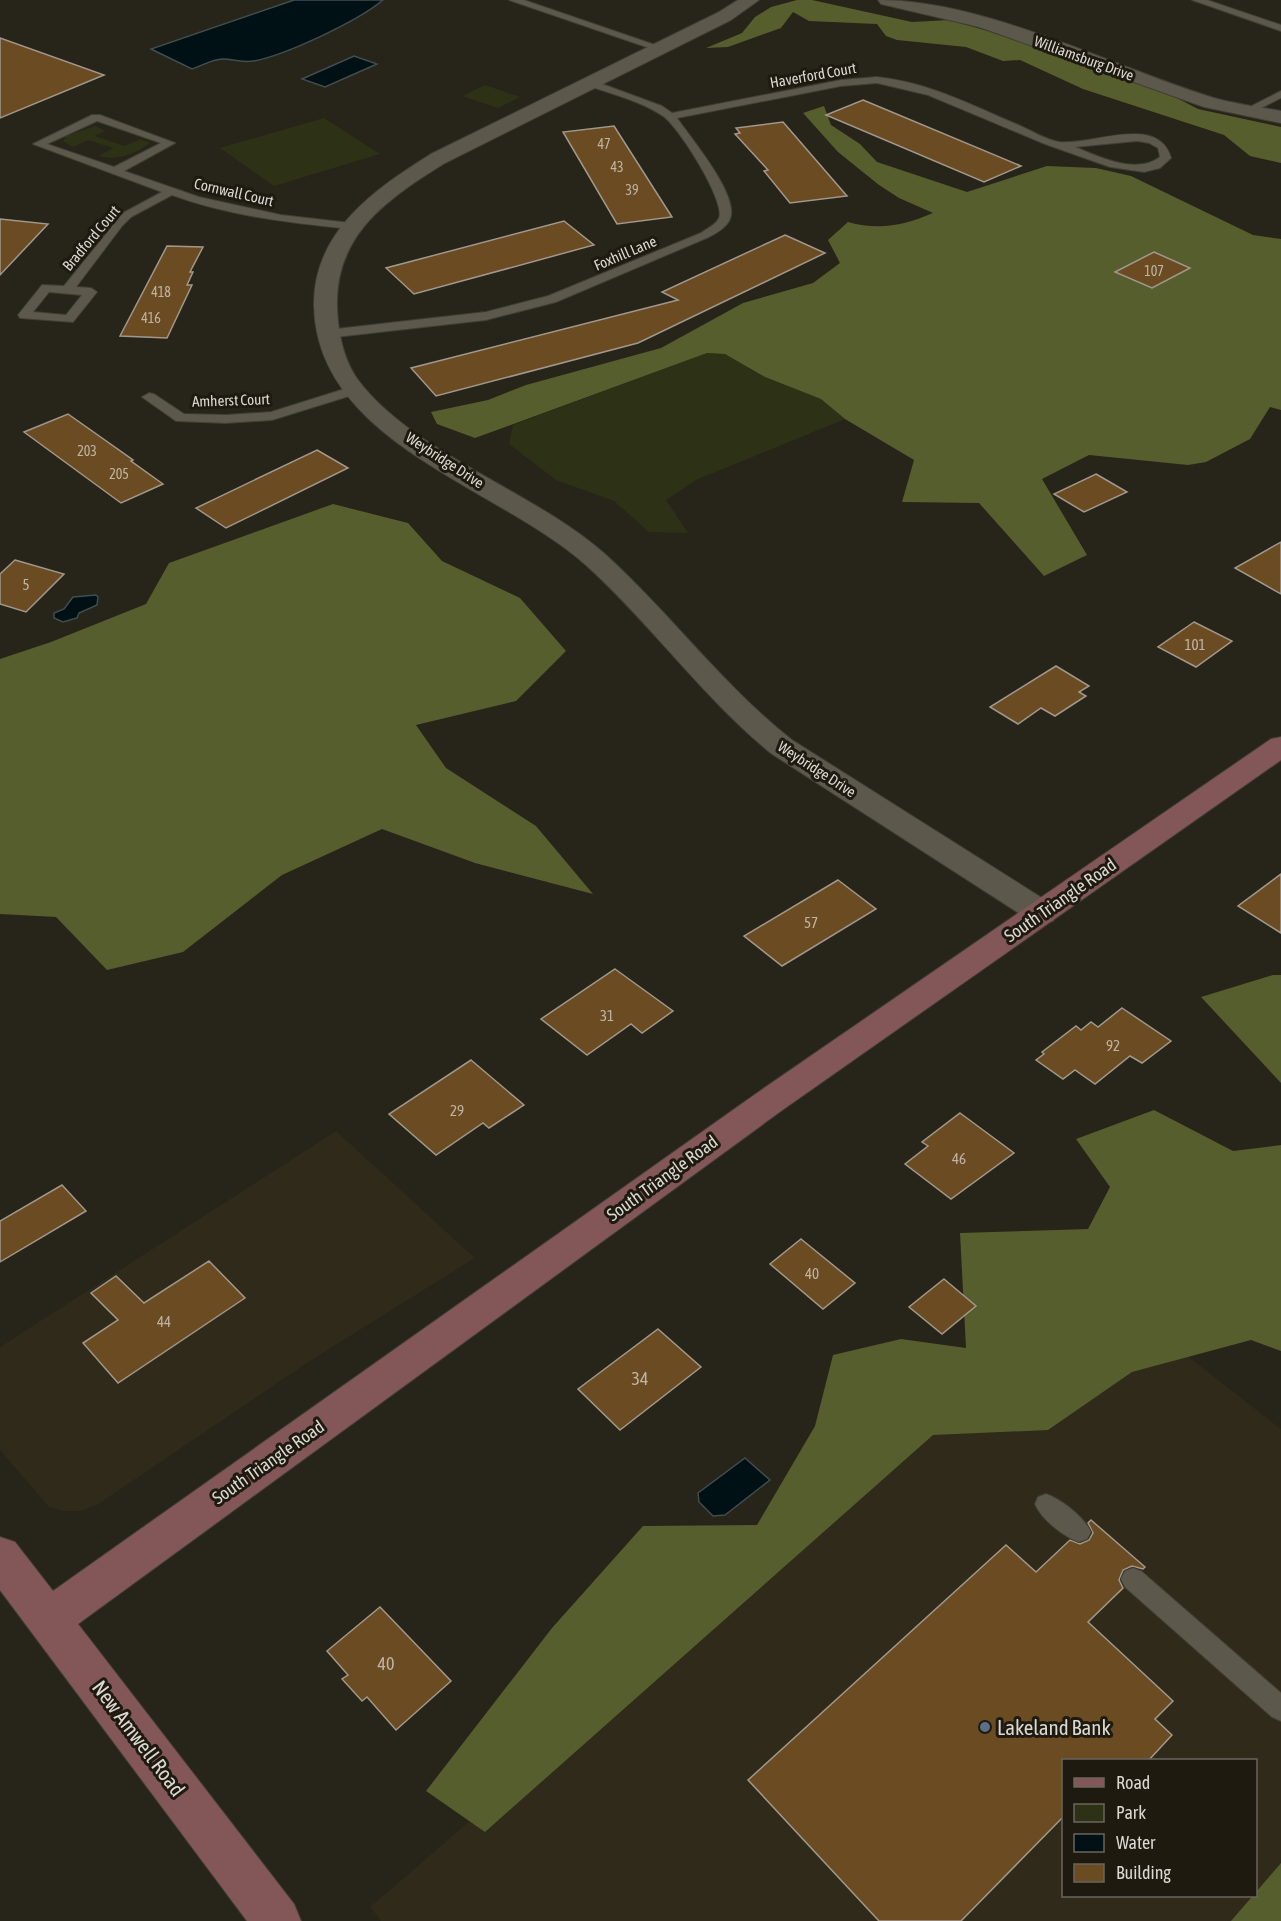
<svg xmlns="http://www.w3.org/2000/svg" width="1281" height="1921" font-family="'Asap Condensed',sans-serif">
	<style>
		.built { fill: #2f2a19; fill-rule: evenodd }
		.green { fill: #2d3216 }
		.forest { fill: #565e2d }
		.water { fill: #001116; stroke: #424d4e; stroke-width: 1.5 }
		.building { fill: #6b4b21; stroke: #a1988d; stroke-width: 1.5 }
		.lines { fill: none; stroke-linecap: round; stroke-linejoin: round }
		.lane-casing { stroke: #413e35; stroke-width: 2 }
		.street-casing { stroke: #413e35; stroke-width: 2 }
		.secondary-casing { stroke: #413e35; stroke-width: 2 }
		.lane { fill: #5c584c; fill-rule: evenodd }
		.street { fill: #5c584c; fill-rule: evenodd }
		.secondary { fill: #835758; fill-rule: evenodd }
		.service-dot { fill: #5c6f8a; stroke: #1e1a10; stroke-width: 2 }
		.labels { text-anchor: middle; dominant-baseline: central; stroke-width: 6; stroke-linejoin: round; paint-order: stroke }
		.far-number-label { font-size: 14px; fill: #bfb5a6 }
		.far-street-label { font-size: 15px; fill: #dbd8d2; stroke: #1e1a10 }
		.number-label { font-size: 15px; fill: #bfb5a6 }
		.street-label { font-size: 18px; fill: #dbd8d2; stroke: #1e1a10 }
		.near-number-label { font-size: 18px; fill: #bfb5a6 }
		.near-poi-label { font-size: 21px; fill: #dbd8d2; stroke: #1e1a10; text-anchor: start }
		.near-street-label { font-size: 21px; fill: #dbd8d2; stroke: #1e1a10 }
	</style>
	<rect width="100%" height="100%" fill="#272419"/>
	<g class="built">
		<polygon points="336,1131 475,1258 310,1361 97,1505 80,1511 63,1511 49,1507 0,1450 0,1347"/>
		<path d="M1094,1283l187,146v463l-25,29h-875l-11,-14zM1064,1760h192v136h-192z"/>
	</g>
	<g class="green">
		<polygon points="485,85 520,97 498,108 462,96"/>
		<polygon points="324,118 380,154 274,186 220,148"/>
		<path d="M96,126l9,5 -10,5 29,10 17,-7 9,4c-15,11 -33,18 -51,13l14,-8 -25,-8 -15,7 -10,-6 3,-5z"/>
		<polygon points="707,353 725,354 765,377 821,399 845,419 696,480 666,500 688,533 649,532 614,501 556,480 509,444 513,425"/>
	</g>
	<g class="forest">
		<polygon points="797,0 812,0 912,22 949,20 988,31 1154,86 1198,109 1281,127 1281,163 1250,156 1224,135 1083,89 1020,60 1003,61 966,47 897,40 886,36 877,24 809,21 793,12 781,28 728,47 706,48 742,33 755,17 771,7"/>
		<path d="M824,106l7,19 29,19 17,18 90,30 80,-26 49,2 35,8 122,59 28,4v171l-11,-3 -20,32 -44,23 -18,3 -99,-10 -47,24 45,76 -43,21 -65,-73 -77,-1 12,-42 -69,-41 -24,-20 -56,-22 -40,-23 -18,-1 -232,85 -38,-14 -6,-12 57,-12 38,-15 135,-37 82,-45 70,-20 27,-20 -12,-23 20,-18c31,9 57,3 85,-9l-34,-15 -20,-13 -41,-33 -35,-39z"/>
		<polygon points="333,504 408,523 442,561 520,598 566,651 516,701 416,725 446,768 536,826 593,894 475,863 382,829 282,875 183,952 107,970 56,917 0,914 0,659 51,642 146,604 169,563"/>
		<polygon points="1273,975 1281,975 1281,1083 1201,997"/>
		<polygon points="1154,1110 1233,1151 1281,1145 1281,1351 1251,1340 1132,1372 1048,1430 933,1435 485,1832 426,1791 552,1628 643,1526 757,1525 815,1426 833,1355 901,1339 966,1348 960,1233 1088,1229 1110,1187 1076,1139"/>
		<polygon points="1281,1863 1281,1921 1231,1921"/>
	</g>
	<g class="water">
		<path d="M294,0h89c-25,21 -97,55 -129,61 -11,2 -21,-2 -31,-2 -10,0 -22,7 -31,10l-41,-20z"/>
		<polygon points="354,56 377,64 325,87 302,79"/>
		<polygon points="96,595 98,597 97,605 79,613 77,618 63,622 54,618 54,613 64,609 73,597"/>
		<polygon points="745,1458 770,1480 725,1515 713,1516 699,1502 698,1493"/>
	</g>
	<g class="building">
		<polygon points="0,38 104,75 0,118"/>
		<polygon points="863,100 1021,166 984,182 826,115"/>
		<polygon points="783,122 796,137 847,196 790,203 764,171 768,170 735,134 740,133 736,128"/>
		<polygon points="614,126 672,217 617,224 563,132"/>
		<polygon points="0,219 48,224 0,275"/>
		<polygon points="564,221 594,245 414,294 386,268"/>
		<polygon points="785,235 825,253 638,343 436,396 411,368 678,300 662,292"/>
		<polygon points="167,246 203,247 190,272 193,272 187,285 192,285 167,338 120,336"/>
		<polygon points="1154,252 1190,268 1152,288 1115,272"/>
		<polygon points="68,414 133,460 131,461 163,484 121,503 24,432"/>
		<polygon points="317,450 348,468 226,528 196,508"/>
		<polygon points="1096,474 1127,492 1084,512 1054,494"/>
		<polygon points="1281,542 1281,594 1235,568"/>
		<polygon points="15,560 64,574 26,612 0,604 0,574"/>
		<polygon points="1194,622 1232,641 1196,667 1158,647"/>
		<polygon points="1056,666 1089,686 1079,692 1086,696 1055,716 1041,708 1018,724 990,707"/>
		<polygon points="1281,874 1281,933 1238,906"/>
		<polygon points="838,880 876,909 782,966 744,936"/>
		<polygon points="615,969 673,1011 642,1033 631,1024 587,1055 541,1019"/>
		<polygon points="1122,1008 1171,1041 1142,1063 1130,1056 1095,1084 1075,1070 1063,1079 1036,1060 1044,1054 1042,1052 1076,1026 1081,1030 1091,1022 1098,1027"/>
		<polygon points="471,1060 524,1105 489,1128 483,1123 436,1155 389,1114"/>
		<polygon points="960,1113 1014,1153 951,1199 905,1164 928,1146 922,1142"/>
		<polygon points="62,1185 86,1211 0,1262 0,1221"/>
		<polygon points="801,1239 855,1283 823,1309 770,1264"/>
		<polygon points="209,1261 245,1298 118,1383 83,1343 118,1320 91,1293 116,1276 144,1303"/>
		<polygon points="944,1279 976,1306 942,1334 909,1307"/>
		<polygon points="658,1329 701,1367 620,1430 578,1389"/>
		<polygon points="1091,1520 1145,1567 1143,1569 1132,1566 1123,1570 1119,1580 1123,1588 1088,1622 1173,1701 1155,1719 1172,1735 1148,1761 1064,1761 1064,1816 961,1921 879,1921 748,1780 1006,1545 1036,1572 1070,1540 1080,1544 1089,1540 1093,1533 1088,1523"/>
		<polygon points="380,1607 451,1681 396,1730 367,1697 362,1701 342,1679 348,1675 327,1651"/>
	</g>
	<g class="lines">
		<defs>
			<g id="lane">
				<polygon points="509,0 524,0 664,48 655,50"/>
				<polygon points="1192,0 1207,0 1281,25 1281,31"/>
				<path d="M877,77c50,5 94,28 139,47 13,5 29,16 43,18 32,4 99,-29 112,16l-11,10 -16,4 -34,-5 -65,-23 -117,-49 -51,-12 -36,3 -164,32c13,19 63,78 53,101 -4,9 -14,14 -21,18l-153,65 -70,18 -159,18 -6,-4 6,-4 159,-18 62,-16 153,-63c5,-4 15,-8 18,-15 7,-17 -41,-92 -56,-102 -22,-15 -52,-22 -77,-31v-4h8l68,25 10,7 169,-33zM1137,141l12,2 9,5 2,9c-24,18 -60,0 -85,-10z"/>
				<polygon points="1281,91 1281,98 1251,113 1242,111"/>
				<path d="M92,115h8l75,28 -51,28 75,26 82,18 70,8 6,3 -6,3c-60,-6 -122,-13 -179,-34l-41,22 -9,9 -46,61 15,1 6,4 -24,30 -53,-4 -2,-3 24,-30 22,1 59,-73 39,-21 -129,-48zM97,121l64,22 -47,24 -67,-23zM49,292l33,3 -16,20 -33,-3z"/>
				<polygon points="354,386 361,390 359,393 272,420 226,423 176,421 142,397 149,393 154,394 184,414 226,415 271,412"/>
				<path d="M1046,1494c15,5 38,23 45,38l-4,7 -8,3c-15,-5 -38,-23 -44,-38l3,-7z"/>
				<polygon points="1133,1568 1141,1571 1281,1693 1281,1721 1272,1717 1125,1587 1121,1579 1125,1571"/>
			</g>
			<g id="street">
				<path d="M738,0h21l-28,20 -286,143c-56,35 -110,70 -108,144 1,25 6,52 21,73 56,74 178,112 248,175 65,59 117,131 186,185l261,165 5,8 -5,8 -11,3 -11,-3 -259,-167c-69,-56 -120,-129 -185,-188 -87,-79 -272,-123 -273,-262 0,-73 61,-115 117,-150l288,-142z"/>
				<path d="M878,0c108,0 232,66 336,98 21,6 45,9 67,13v12l-77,-16 -225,-80 -98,-23z"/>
			</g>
			<polygon id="secondary" points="1281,737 1281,760 781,1111 78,1624 294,1904 301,1921 247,1921 0,1590 0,1537 15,1542 53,1591 757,1093 1271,739"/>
		</defs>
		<use href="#lane" class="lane-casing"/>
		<use href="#street" class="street-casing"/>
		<use href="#secondary" class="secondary-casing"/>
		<use href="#lane" class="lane"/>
		<use href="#street" class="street"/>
		<use href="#secondary" class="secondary"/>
	</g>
	<circle class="service-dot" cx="985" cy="1727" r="6"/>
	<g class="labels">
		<g class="far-number-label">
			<text x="604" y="144">47</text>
			<text x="617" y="167">43</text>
			<text x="632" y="190">39</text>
			<text x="1154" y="271">107</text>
			<text x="161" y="292">418</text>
			<text x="151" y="318">416</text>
			<text x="87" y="451">203</text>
			<text x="119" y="474">205</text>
		</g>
		<g class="far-street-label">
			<text transform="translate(1084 58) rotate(20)">Williamsburg Drive</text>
			<text transform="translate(813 75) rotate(-10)">Haverford Court</text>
			<text transform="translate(234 192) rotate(13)">Cornwall Court</text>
			<text transform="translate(91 238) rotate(-50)">Bradford Court</text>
			<text transform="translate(625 253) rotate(-23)">Foxhill Lane</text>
			<text transform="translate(231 400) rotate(-2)">Amherst Court</text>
			<text transform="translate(445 460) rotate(33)">Weybridge Drive</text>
			<text transform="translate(817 769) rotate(33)">Weybridge Drive</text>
		</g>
		<g class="number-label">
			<text x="26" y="584">5</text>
			<text x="1195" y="644">101</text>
			<text x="811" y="922">57</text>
			<text x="607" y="1015">31</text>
			<text x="1113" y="1045">92</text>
			<text x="457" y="1110">29</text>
			<text x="959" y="1158">46</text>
			<text x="812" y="1273">40</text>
			<text x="164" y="1321">44</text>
		</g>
		<g class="street-label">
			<text transform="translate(1060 900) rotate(-35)">South Triangle Road</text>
			<text transform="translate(662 1178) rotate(-36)">South Triangle Road</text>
			<text transform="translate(268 1462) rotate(-35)">South Triangle Road</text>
		</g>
		<g class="near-number-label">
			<text x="640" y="1378">34</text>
			<text x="386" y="1663">40</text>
		</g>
		<g class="near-poi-label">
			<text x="997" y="1727">Lakeland Bank</text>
		</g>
		<g class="near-street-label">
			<text transform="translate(139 1738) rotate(53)">New Amwell Road</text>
		</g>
	</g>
	<rect x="1062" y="1759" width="195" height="138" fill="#1e1a10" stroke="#6a665e" stroke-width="1.5"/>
	<rect x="1074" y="1778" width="30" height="9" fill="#835758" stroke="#6a665e" stroke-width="1.5"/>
	<text x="1116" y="1789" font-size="18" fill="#dbd8d2">Road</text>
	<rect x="1074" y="1804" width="30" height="18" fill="#2d3216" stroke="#6a665e" stroke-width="1.5"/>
	<text x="1116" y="1819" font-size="18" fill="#dbd8d2">Park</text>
	<rect x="1074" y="1834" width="30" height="18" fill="#001116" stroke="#6a665e" stroke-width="1.5"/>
	<text x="1116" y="1849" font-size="18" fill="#dbd8d2">Water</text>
	<rect x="1074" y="1864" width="30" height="18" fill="#6b4b21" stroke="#6a665e" stroke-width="1.5"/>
	<text x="1116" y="1879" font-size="18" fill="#dbd8d2">Building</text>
</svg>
